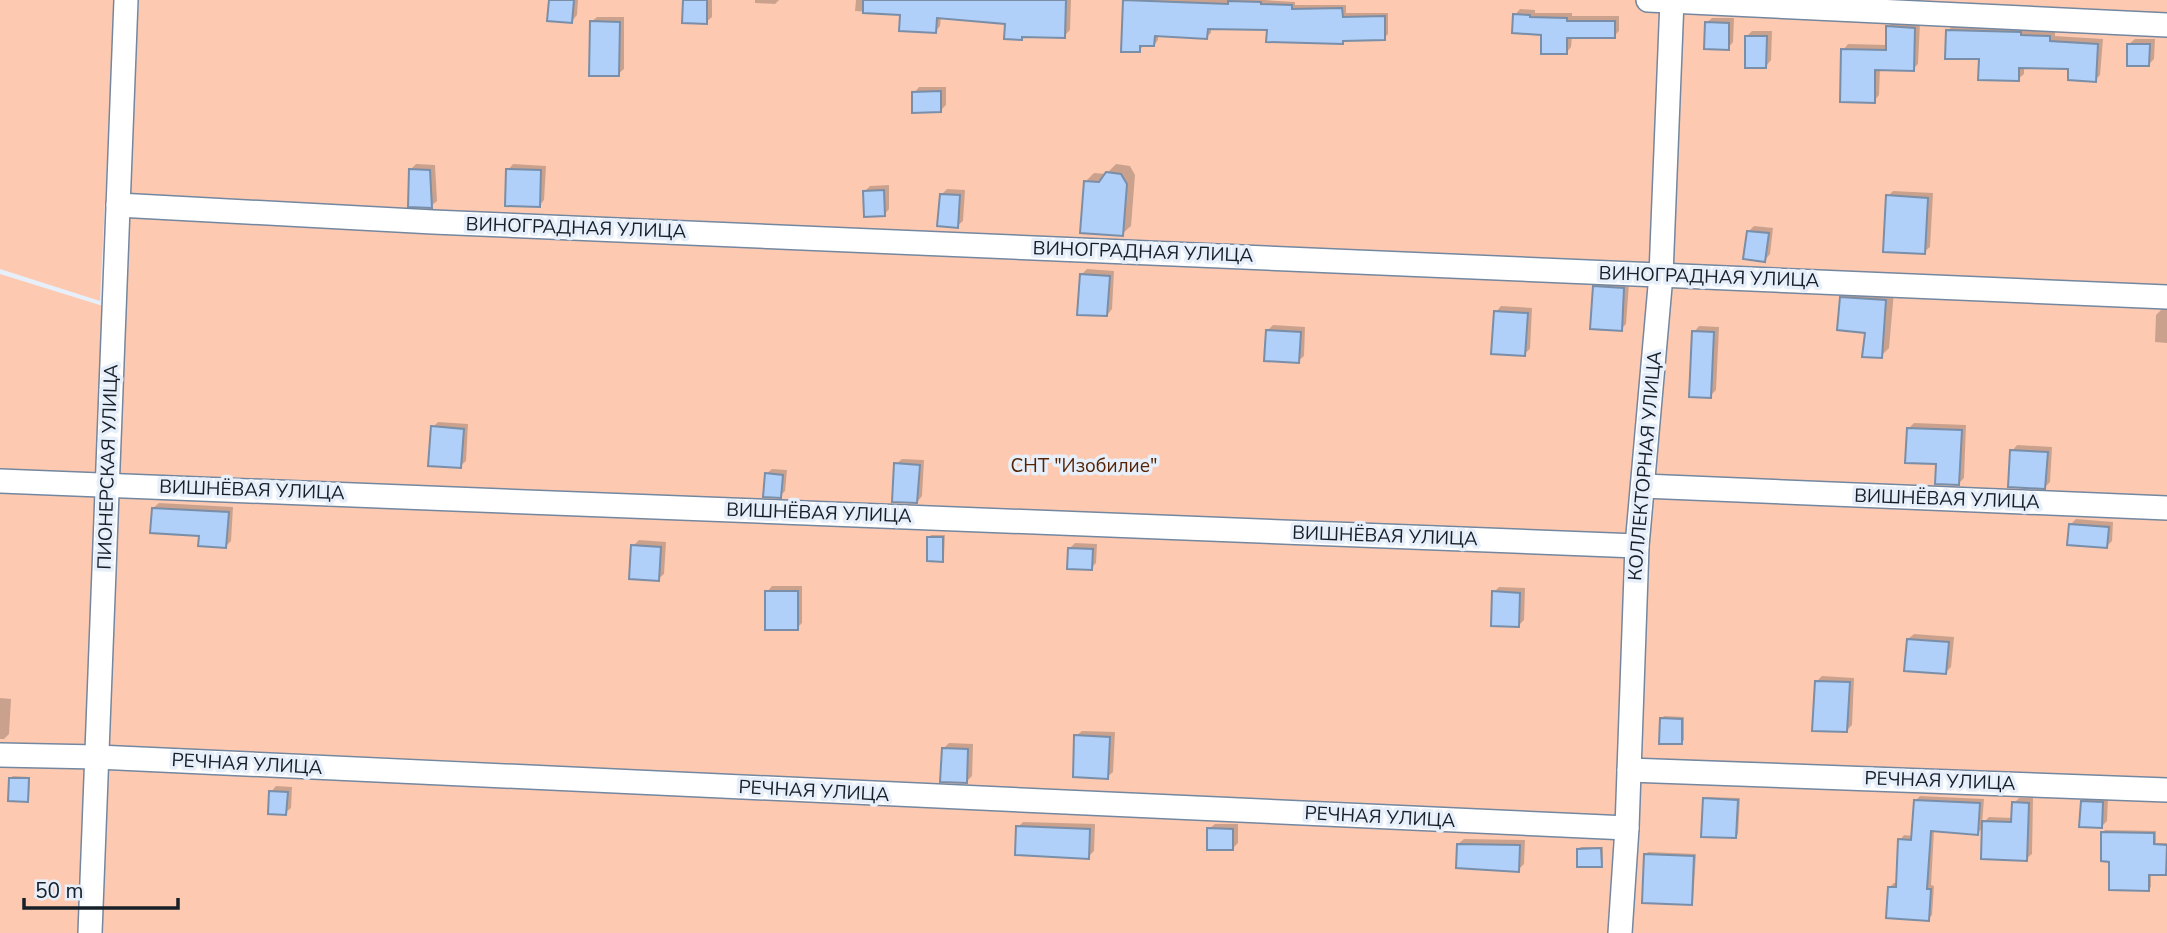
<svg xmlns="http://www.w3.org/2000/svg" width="2167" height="933" font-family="'Nunito Sans',sans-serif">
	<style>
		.green { fill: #fdcab1 }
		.shadow { fill: #0003 }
		.building { fill: #b0d0f9; stroke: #7a8ea8; stroke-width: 2 }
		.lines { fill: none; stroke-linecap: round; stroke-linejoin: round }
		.minor-casing { stroke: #7387a0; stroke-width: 26 }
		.minor { stroke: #fff; stroke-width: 23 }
		.labels { text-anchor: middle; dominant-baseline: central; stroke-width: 7; stroke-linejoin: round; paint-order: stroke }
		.street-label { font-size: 19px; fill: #171f29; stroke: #e6effa }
		.park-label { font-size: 19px; fill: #562405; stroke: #e6effa }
	</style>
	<rect width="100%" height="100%" fill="#e6effa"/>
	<g class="green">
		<polygon points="0,0 115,0 100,301 0,269"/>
		<polygon points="139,0 2167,0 2167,933 0,933 0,274 119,311"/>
	</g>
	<g class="shadow">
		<polygon points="550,0 578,0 577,15 572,21"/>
		<polygon points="685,0 712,0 712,17 706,22"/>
		<polygon points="755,0 779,0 775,4 755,3"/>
		<polygon points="856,0 1071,0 1070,30 1064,36 1024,35 1021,38 1007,22 941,17 940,26 935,32 902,14 855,11"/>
		<polygon points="1125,0 1264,0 1295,2 1295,5 1346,5 1346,13 1388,13 1388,34 1384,38 1346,39 1342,42 1268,28 1211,27 1211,33 1206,37 1158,35 1158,40 1154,45 1144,45 1139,51 1123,50"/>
		<polygon points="1520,9 1535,10 1535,13 1572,13 1572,16 1619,16 1619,31 1614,36 1572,36 1571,47 1566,53 1515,15"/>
		<polygon points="597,17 624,17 624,69 618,74 591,22"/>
		<polygon points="1712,18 1734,18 1733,42 1728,48 1706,23"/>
		<polygon points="1894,22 1920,23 1918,64 1913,69 1880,68 1879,95 1874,101 1843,50 1848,44 1887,45 1888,27"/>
		<polygon points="1953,26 2025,28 2025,30 2055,31 2055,36 2103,39 2100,75 2095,80 2070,67 2024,67 2024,74 2018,79 1981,58 1947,31"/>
		<polygon points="1752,31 1772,31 1771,60 1766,66 1746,37"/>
		<polygon points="2135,39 2155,39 2154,59 2149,64 2129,44"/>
		<polygon points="919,87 946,87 946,105 941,110 914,93"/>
		<polygon points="416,164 435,165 437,201 431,206 410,170"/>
		<polygon points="513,164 546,166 544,200 539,206 508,170"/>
		<polygon points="1116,164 1130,166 1135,175 1131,226 1122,234 1086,181 1094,173 1106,174"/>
		<polygon points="889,185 889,209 884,215 865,191 870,186"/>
		<polygon points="947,189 965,190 963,221 957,226 941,195"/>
		<polygon points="1893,191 1933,193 1930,247 1924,252 1888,196"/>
		<polygon points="1754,226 1773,228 1770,254 1765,260 1748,232"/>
		<polygon points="1087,269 1114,271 1112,309 1107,315 1081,275"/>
		<polygon points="1600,282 1629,283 1626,324 1621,329 1595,287"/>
		<polygon points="1850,289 1894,292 1889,348 1881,356 1866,331 1842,298"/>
		<polygon points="1501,306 1532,308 1530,349 1524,354 1496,312"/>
		<polygon points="2162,309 2167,310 2167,343 2155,342 2156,315"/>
		<polygon points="1273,325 1305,327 1304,356 1298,361 1267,331"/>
		<polygon points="1699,326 1719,327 1716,390 1710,396 1694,332"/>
		<polygon points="438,422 468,424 466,461 460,466 433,427"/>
		<polygon points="1914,423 1966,425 1964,478 1959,483 1908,429"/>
		<polygon points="2017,445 2052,447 2050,482 2045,487 2012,451"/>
		<polygon points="902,459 924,460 922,496 917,502 896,464"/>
		<polygon points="772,469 787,470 785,491 780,496 766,474"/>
		<polygon points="159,503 233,507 231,541 226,546 201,534 153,508"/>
		<polygon points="2076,519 2113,522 2112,541 2107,546 2070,525"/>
		<polygon points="931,535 945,535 944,557 942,560 929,537"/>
		<polygon points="639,540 666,542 664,574 658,579 633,546"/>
		<polygon points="1075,543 1097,544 1096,563 1091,568 1069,549"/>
		<polygon points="772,586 802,586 802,623 797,628 767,592"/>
		<polygon points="1499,587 1525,588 1524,620 1518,626 1494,592"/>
		<polygon points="1914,634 1954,637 1951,667 1946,672 1908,639"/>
		<polygon points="1822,676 1854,678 1852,725 1846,731 1817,681"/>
		<polygon points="0,698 11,699 9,734 4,739 0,739"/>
		<polygon points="1664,716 1684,717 1684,740 1681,743 1662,719"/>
		<polygon points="1082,731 1115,732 1113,772 1107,777 1076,736"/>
		<polygon points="949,743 973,744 972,776 966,782 943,749"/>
		<polygon points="13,776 30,777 29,798 27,800 10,778"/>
		<polygon points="276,786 292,787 291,808 285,813 271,792"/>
		<polygon points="1920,796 1984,799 1982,824 1989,817 2013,818 2014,803 2019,798 2033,798 2032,854 2026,859 1983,827 1978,833 1934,830 1931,885 1934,886 1932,915 1928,919 1890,887 1894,883 1898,883 1900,840 1904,835 1913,836 1915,801"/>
		<polygon points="1707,797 1740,798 1738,834 1736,836 1704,799"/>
		<polygon points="2088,797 2108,798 2107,821 2101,827 2083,802"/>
		<polygon points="1023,822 1095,824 1094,851 1088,857 1018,827"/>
		<polygon points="1215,824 1238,824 1238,843 1232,849 1209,829"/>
		<polygon points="2105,830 2156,831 2156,843 2167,843 2167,872 2151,873 2151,887 2148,889 2103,832"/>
		<polygon points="1464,839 1525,840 1524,864 1518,870 1458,844"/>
		<polygon points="1581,847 1603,847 1603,863 1601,865 1579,849"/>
		<polygon points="1648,852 1696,854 1693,901 1691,903 1646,855"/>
	</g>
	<g class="building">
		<polygon points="549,0 574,0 572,23 547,21"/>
		<polygon points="683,0 707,0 707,24 682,23"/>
		<polygon points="863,0 1066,0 1065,38 1022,37 1022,40 1004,39 1005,24 937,18 936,33 899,31 900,15 863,13"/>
		<polygon points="1123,0 1228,4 1228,1 1261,2 1261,4 1292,5 1292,9 1342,8 1343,17 1385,16 1385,40 1343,41 1343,44 1266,42 1267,30 1208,29 1207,39 1155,36 1154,46 1140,46 1140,52 1121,52"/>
		<polygon points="1513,14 1530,15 1530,17 1567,18 1567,21 1615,21 1615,38 1567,38 1567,54 1541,54 1541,35 1512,33"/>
		<polygon points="590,21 620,22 619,76 589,76"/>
		<polygon points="1705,22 1729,23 1729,50 1704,49"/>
		<polygon points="1886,26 1915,28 1914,71 1875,70 1875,103 1840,102 1841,49 1886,50"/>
		<polygon points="1946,30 2021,32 2021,35 2050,36 2050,41 2098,44 2096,82 2068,80 2068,69 2019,68 2019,81 1978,80 1979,59 1945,59"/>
		<polygon points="1745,36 1767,36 1766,68 1745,68"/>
		<polygon points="2127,44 2150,44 2149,66 2127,66"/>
		<polygon points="941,91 941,112 912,113 912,92"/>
		<polygon points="409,169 430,170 432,208 408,207"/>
		<polygon points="506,169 541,170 540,207 505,206"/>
		<polygon points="1106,172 1121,174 1127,184 1123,236 1080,233 1084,181 1099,182"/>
		<polygon points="884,190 885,216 864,217 863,191"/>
		<polygon points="940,194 960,195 958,228 937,226"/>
		<polygon points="1886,195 1928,198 1925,254 1883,252"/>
		<polygon points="1747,231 1769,233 1765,262 1743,259"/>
		<polygon points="1080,274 1110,276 1107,316 1077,315"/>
		<polygon points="1593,286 1624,288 1622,331 1590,329"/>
		<polygon points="1840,297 1886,300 1882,358 1862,357 1865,333 1837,330"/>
		<polygon points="1494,311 1528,313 1525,356 1491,354"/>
		<polygon points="1266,330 1301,332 1299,363 1264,361"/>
		<polygon points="1692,331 1714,332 1711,398 1689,397"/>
		<polygon points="431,426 464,429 461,468 428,466"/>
		<polygon points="1907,428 1962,430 1959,485 1935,484 1936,464 1905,463"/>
		<polygon points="2010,450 2048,452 2045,489 2008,487"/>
		<polygon points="894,463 920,465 917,503 892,502"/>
		<polygon points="765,473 783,475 781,498 763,497"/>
		<polygon points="152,508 229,512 226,548 198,546 199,536 150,533"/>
		<polygon points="2069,524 2109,527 2107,548 2067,545"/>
		<polygon points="927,537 943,537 943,562 927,561"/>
		<polygon points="631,545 661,547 659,581 629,579"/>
		<polygon points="1068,548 1093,549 1092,570 1067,569"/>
		<rect x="765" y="591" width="33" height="39"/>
		<polygon points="1492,591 1520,593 1519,627 1491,626"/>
		<polygon points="1907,639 1949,642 1946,674 1904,671"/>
		<polygon points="1815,681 1850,682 1847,732 1812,731"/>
		<polygon points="1660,718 1682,719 1682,744 1659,744"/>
		<polygon points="1074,735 1110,737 1108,779 1073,777"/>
		<polygon points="942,748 968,749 967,783 940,782"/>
		<polygon points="9,778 29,778 28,802 8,801"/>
		<polygon points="269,791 288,792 286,815 268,814"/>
		<polygon points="1703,798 1738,800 1736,838 1701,837"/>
		<polygon points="1914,800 1980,803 1978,835 1931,831 1927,889 1931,889 1929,921 1886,918 1888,887 1896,887 1898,839 1911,840"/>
		<polygon points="2081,801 2103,802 2102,828 2079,827"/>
		<polygon points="2012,802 2029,803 2027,861 1981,859 1982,821 2011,822"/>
		<polygon points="1016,826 1090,829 1089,859 1015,855"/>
		<polygon points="1207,828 1233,829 1233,850 1207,850"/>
		<polygon points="2101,832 2154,833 2154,844 2167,845 2166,875 2149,875 2149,891 2109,890 2109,862 2101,861"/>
		<polygon points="1457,844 1520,845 1519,872 1456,868"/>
		<polygon points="1601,848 1602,867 1577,867 1577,849"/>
		<polygon points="1644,854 1694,856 1692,905 1642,903"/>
	</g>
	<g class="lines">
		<defs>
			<g id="minor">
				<polyline points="1648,0 2167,25"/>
				<polyline points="118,205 433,222 2167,297"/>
				<polyline points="0,481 1637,546"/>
				<polyline points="1643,486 2167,508"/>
				<polyline points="0,755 97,757 1627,828"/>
				<polyline points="1629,770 2167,790"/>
				<polyline points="90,933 126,0"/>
				<polyline points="1620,933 1627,828 1637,546 1661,275 1672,0"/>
			</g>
		</defs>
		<use href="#minor" class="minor-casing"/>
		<use href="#minor" class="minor"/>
	</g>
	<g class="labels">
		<g class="street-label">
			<text transform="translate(576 228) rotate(2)">ВИНОГРАДНАЯ УЛИЦА</text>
			<text transform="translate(1143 252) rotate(2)">ВИНОГРАДНАЯ УЛИЦА</text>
			<text transform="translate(1709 277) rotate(2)">ВИНОГРАДНАЯ УЛИЦА</text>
			<text transform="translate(1645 466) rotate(-85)">КОЛЛЕКТОРНАЯ УЛИЦА</text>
			<text transform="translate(108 467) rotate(-88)">ПИОНЕРСКАЯ УЛИЦА</text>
			<text transform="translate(252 490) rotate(2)">ВИШНЁВАЯ УЛИЦА</text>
			<text transform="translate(1947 499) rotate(2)">ВИШНЁВАЯ УЛИЦА</text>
			<text transform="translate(819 513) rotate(2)">ВИШНЁВАЯ УЛИЦА</text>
			<text transform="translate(1385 536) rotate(2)">ВИШНЁВАЯ УЛИЦА</text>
			<text transform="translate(247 764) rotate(3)">РЕЧНАЯ УЛИЦА</text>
			<text transform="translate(1940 781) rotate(2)">РЕЧНАЯ УЛИЦА</text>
			<text transform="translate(814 791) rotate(3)">РЕЧНАЯ УЛИЦА</text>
			<text transform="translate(1380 817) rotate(3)">РЕЧНАЯ УЛИЦА</text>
		</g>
		<g class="park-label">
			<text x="1084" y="466">СНТ "Изобилие"</text>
		</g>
	</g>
	<path d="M24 898v10h154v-10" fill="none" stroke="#171f29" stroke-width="3.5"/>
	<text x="35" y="898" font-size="21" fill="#171f29" stroke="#e6effa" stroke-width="5" paint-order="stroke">50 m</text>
</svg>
